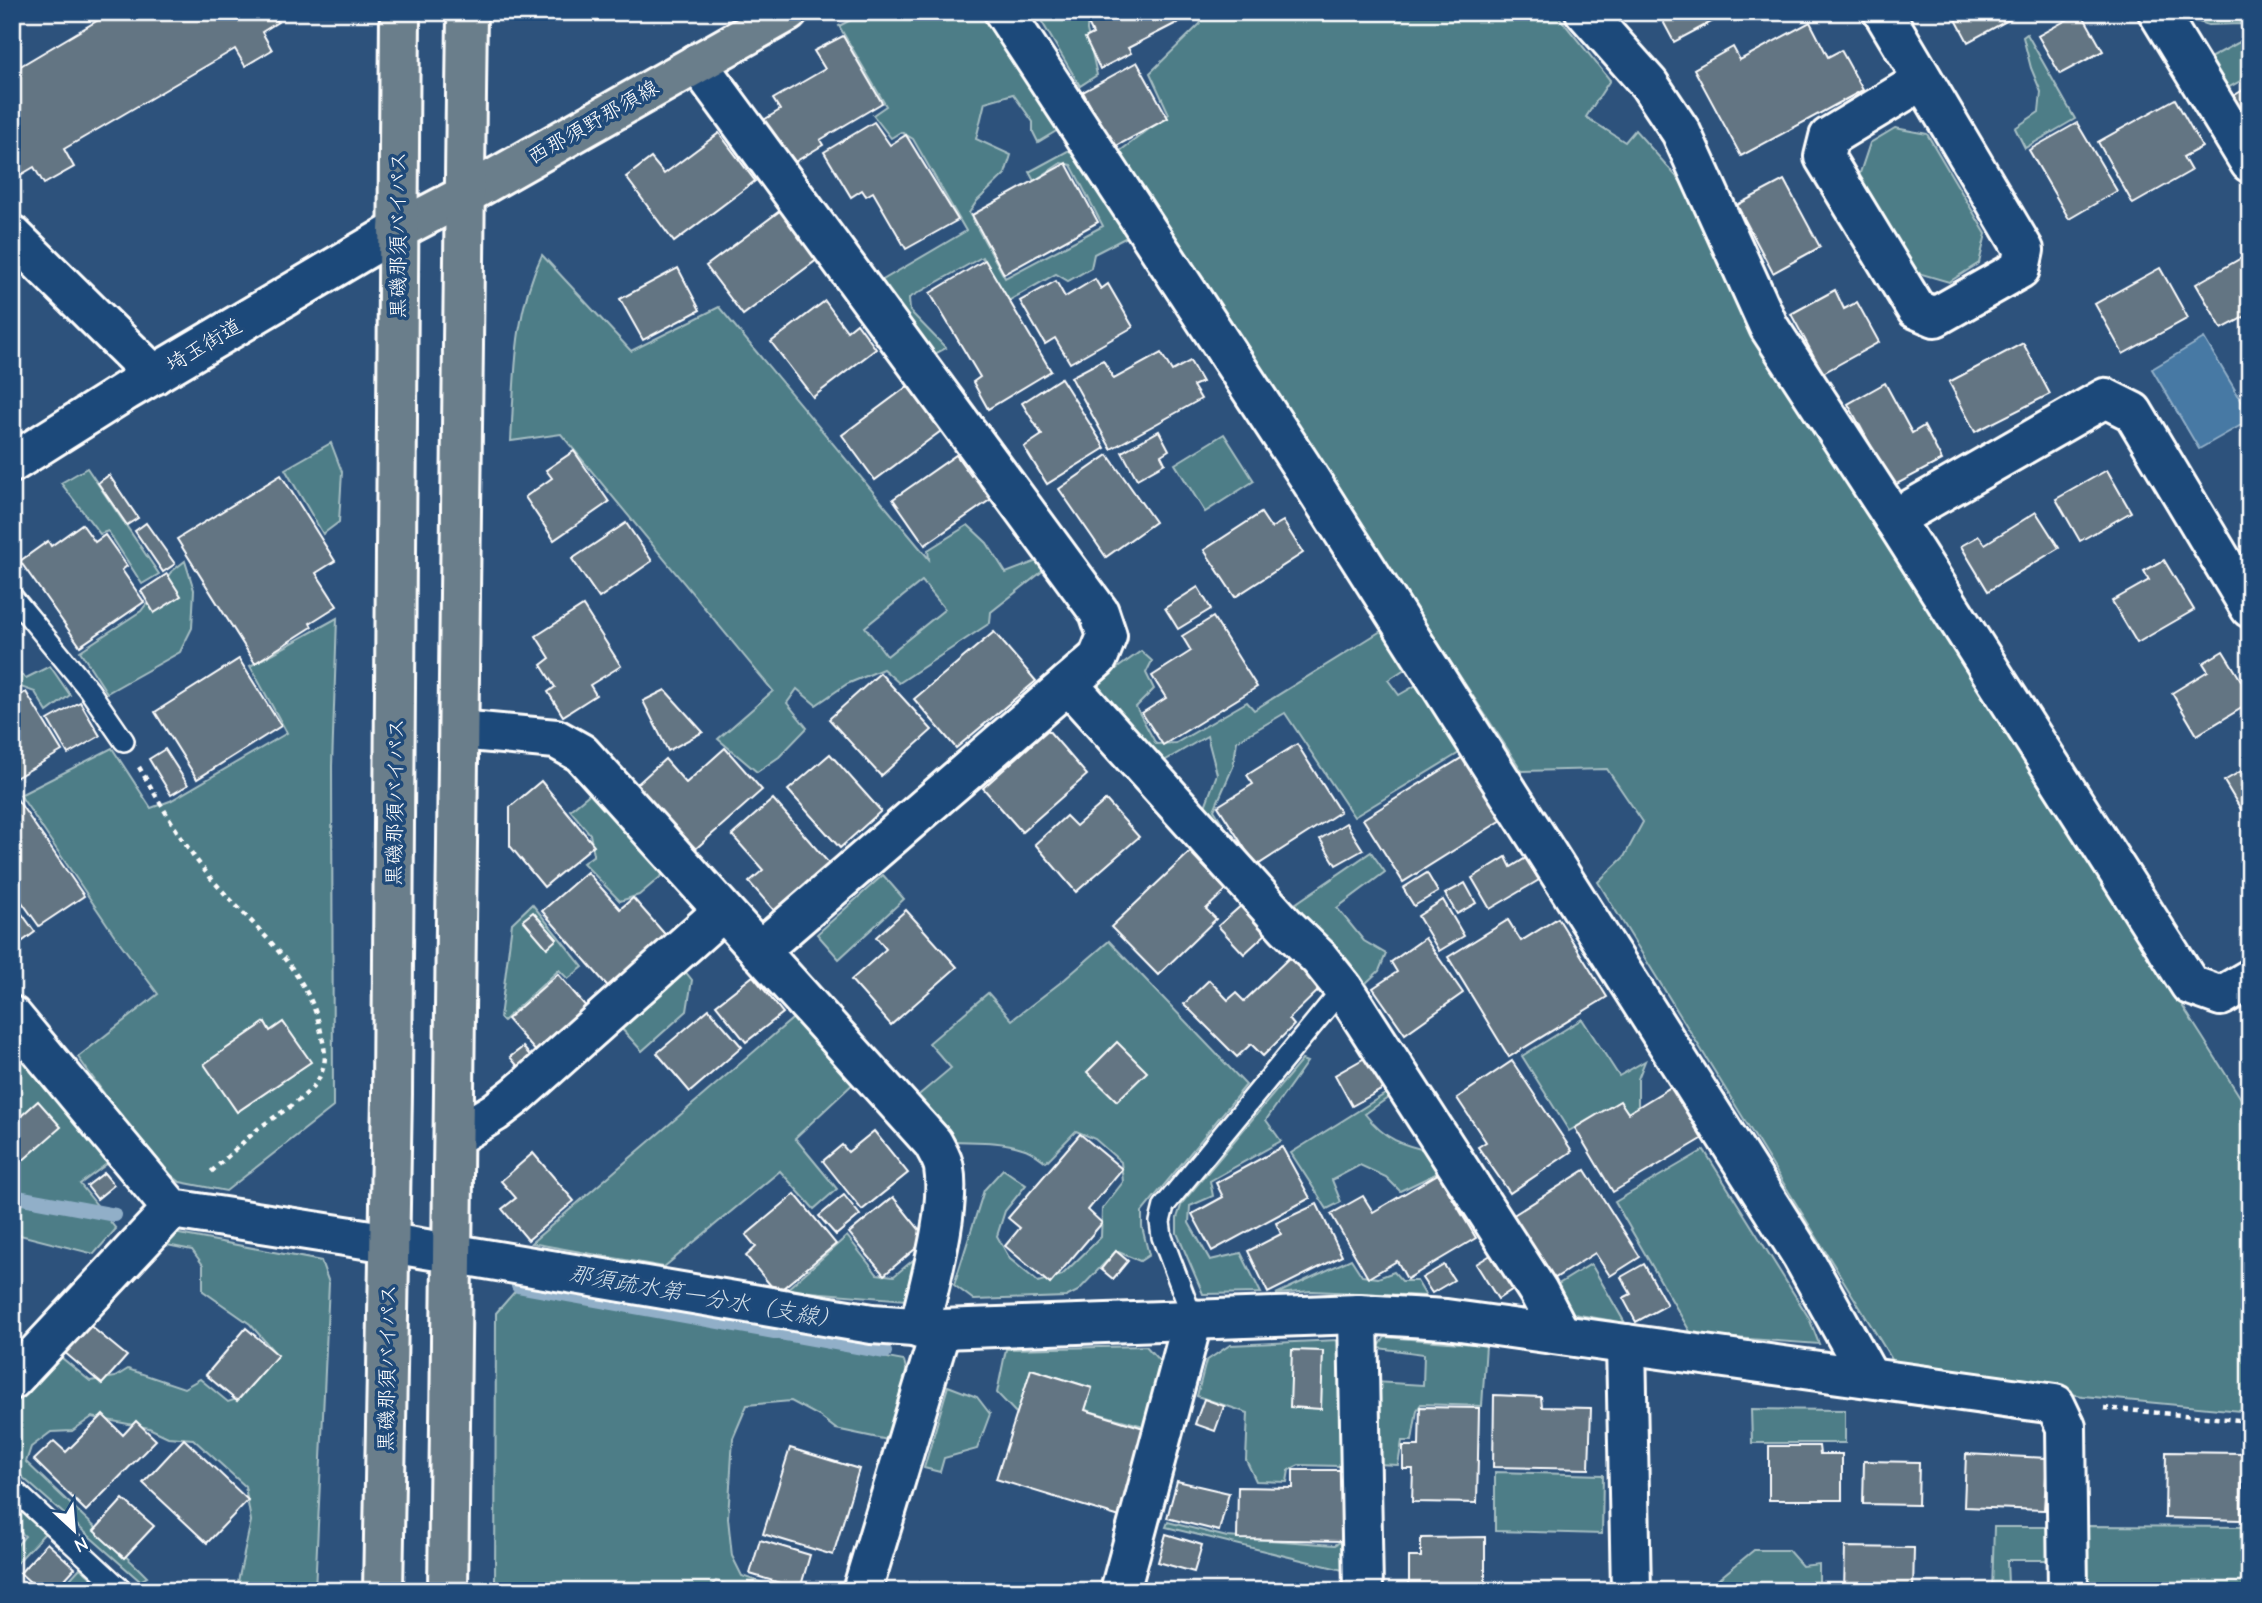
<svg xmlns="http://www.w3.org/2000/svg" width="2262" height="1603" font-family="'Comic Neue','Klee One',sans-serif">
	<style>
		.green { fill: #4d7d87; stroke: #a6bec3; stroke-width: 2; fill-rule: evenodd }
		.water { fill: #4779a4; stroke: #91afc8; stroke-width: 2 }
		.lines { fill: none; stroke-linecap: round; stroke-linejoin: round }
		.stream { stroke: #91afc8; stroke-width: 14 }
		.building { fill: #637483; stroke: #fff; stroke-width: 2 }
		.service-casing { stroke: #fff; stroke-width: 24 }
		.minor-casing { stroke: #fff; stroke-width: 44 }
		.tertiary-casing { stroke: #fff; stroke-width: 44 }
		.primary-casing { stroke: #fff; stroke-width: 44 }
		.path { stroke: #fff; stroke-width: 4.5; stroke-dasharray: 5 5; stroke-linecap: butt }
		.service { stroke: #1f4a7a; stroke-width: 19 }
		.minor { stroke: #1f4a7a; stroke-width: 38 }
		.tertiary { stroke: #1f4a7a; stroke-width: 38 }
		.primary { stroke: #6b7e8b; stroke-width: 38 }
		.labels { text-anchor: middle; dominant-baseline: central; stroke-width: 7; stroke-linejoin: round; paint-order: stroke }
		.street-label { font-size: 21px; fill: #fff; stroke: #1f4a7a }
		.water-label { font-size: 23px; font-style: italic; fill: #d1dee8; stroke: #1f4a7a }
	</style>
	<rect width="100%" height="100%" fill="#2d527c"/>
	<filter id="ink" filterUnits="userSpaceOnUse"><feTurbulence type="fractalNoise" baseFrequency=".0143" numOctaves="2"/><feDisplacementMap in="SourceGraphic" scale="14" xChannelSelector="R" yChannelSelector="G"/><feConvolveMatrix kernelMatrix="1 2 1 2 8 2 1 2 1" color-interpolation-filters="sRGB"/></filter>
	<g filter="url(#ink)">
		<g class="green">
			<polygon points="866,12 979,12 1058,130 1038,142 1033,132 1033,122 1013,94 985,102 976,139 1011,155 1005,174 977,201 969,213 1005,278 1103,226 1071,165 1061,163 1034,181 1029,172 1073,148 1127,237 1094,254 1091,268 1068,281 1056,274 1008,301 982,257 909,298 910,311 946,348 933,355 881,281 966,231 913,139 901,132 891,138 873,115 886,106 839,26"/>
			<polygon points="1036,12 1088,12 1087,30 1097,75 1080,86"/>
			<polygon points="1206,12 1555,12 1610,80 1586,117 1625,142 1635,130 1684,185 1753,337 2203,1038 2250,1113 2250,1412 2083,1396 1896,1366 1598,882 1624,857 1643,822 1607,769 1522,771 1141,189 1120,151 1169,114 1150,73 1200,24"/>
			<polygon points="2180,12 2250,12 2250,76 2224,90 2208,59 2249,37 2241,24 2208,25 2183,17"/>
			<polygon points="2027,34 2075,119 2025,148 2015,128 2039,112 2041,92 2031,68 2023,37"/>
			<polygon points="1895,128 1927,134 1986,234 1979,263 1949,282 1918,273 1859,176 1870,143"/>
			<path d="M542,255l89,96 88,-44 210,252 -1,-9 40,-25 19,18 19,30 31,-12 7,9 -53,42 -1,11 -91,60 -16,-14 -36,15 -31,21 -19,-16 -10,14 20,25 -28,29 -22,15 -39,-33 55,-48 -212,-257 -50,7c4,-65 2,-126 31,-186zM922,581l23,28 -58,47 -22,-29z"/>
			<polygon points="1224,434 1254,481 1205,512 1175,464"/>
			<polygon points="331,443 342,472 339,522 323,534 285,469"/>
			<polygon points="87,468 159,574 142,584 108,531 100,534 61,483"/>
			<polygon points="185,561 194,590 192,628 180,652 107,693 80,651 141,611 171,572"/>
			<polygon points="337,618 332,766 333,1107 226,1191 180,1182 151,1159 78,1057 158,994 115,936 20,795 112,748 151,808 170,801 287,733 250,666"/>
			<polygon points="1389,626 1414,663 1388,680 1399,695 1425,680 1469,747 1354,817 1285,713 1237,741 1233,767 1214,810 1234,841 1203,812 1217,774 1207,736 1159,764 1090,688 1141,651 1152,661 1146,673 1154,689 1136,707 1156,744 1176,743 1247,702 1254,710"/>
			<polygon points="50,666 70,695 47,712 35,692 21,687 12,692 12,668 26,678"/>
			<polygon points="593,791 665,873 639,895 620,901 583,863 594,855 590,834 570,810"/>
			<polygon points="1371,852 1385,872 1337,908 1364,941 1386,954 1379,971 1366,983 1382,1011 1383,1022 1292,906"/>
			<polygon points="883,875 904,899 839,959 817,934"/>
			<polygon points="532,904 583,967 568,979 559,970 503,1021 500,1018 512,923"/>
			<path d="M1109,941l137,144 -104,127v15l7,28 -9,6 -24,-10 -38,40 -12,6 -92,3 -20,-15 30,-95 19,-21 23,16 -21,26 -8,25 13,23 28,23 24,-7 39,-38 1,-28 21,-27 -2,-20 -26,-23 -19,-8 -30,31c-7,-5 -15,-12 -24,-14 -26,-9 -56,-5 -83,-8l-31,-36 43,-36 -22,-25 59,-50 24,27 53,-41z"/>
			<polygon points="684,970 692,980 687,1011 642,1051 620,1027"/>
			<polygon points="798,1014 858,1079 795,1138 837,1189 814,1209 780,1171 664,1267 531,1243"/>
			<polygon points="1582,1019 1619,1076 1645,1061 1638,1079 1638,1106 1628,1113 1620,1101 1569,1131 1522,1056"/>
			<polygon points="12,1037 112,1160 80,1184 116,1229 94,1254 12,1233"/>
			<polygon points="1302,1060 1307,1062 1266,1120 1281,1141 1210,1181 1213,1196 1190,1206 1189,1223 1210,1260 1241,1253 1261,1293 1203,1294 1177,1233 1177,1218 1182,1203"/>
			<path d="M1390,1091l2,4 -27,19c20,26 37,31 68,38l11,18 -44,21 -14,-14 -26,-12 -28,15 9,22 -14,7 -36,-56z"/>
			<polygon points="1704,1150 1809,1318 1819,1344 1692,1335 1615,1202"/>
			<polygon points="174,1233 321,1261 329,1283 315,1591 236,1591 251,1521 245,1486 193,1439 168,1437 149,1428 92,1417 72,1431 51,1432 31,1447 26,1462 137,1567 147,1577 140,1581 12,1468 12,1404 57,1354 90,1381 115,1377 128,1369 184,1388 200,1379 228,1402 240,1398 277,1355 250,1324 203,1291 203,1265 192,1250 167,1245"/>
			<polygon points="847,1236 877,1274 894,1276 918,1256 906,1300 786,1290"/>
			<polygon points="1351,1259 1362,1276 1378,1278 1394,1272 1402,1281 1417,1281 1426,1296 1312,1291 1276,1294"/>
			<polygon points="1591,1264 1625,1323 1568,1313 1552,1288"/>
			<polygon points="516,1290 904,1361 907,1372 888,1440 836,1429 819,1416 791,1401 747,1405 733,1438 728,1518 732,1556 742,1576 786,1591 747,1591 716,1581 706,1591 495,1591 496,1313"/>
			<polygon points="1385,1337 1486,1345 1482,1406 1421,1404 1417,1410 1412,1441 1402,1441 1398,1465 1376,1464 1375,1382 1423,1385 1424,1354 1378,1348"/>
			<polygon points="1338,1340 1351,1351 1351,1572 1166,1527 1168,1522 1227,1537 1335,1545 1346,1539 1348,1477 1340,1466 1299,1465 1289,1470 1287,1482 1256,1481 1246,1460 1248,1413 1197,1396 1206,1361 1230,1345"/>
			<polygon points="1146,1346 1162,1364 1151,1428 1085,1410 1092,1388 1031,1369 1017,1414 997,1393 1006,1349"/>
			<polygon points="948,1386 977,1397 990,1414 977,1449 944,1458 940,1472 924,1468"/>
			<polygon points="1751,1409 1845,1410 1845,1443 1752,1443"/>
			<polygon points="1495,1472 1603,1475 1602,1534 1495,1531"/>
			<polygon points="12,1504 45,1533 12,1568 12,1551 25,1536 12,1525"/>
			<polygon points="2087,1526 2249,1527 2249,1591 2085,1591"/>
			<polygon points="1994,1527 2049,1527 2050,1560 2007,1560 2008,1584 2049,1588 2049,1591 1992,1591"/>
			<polygon points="1754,1550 1788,1550 1802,1566 1819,1564 1819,1591 1704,1591"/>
			<polygon points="80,1568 107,1591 59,1591"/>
		</g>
		<polygon class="water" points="2204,338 2250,415 2250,420 2199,449 2152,369"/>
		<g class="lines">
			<g class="stream">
				<polyline points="12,1196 115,1215"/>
				<polyline points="518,1286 885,1352"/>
			</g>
		</g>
		<g class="building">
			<polygon points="112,12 272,12 278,22 262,32 272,50 245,66 235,49 64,149 74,167 44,184 34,167 12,180 12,71"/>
			<polygon points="1090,12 1198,12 1128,48 1131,53 1100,69 1085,38 1093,34 1084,16"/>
			<polygon points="1658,12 1730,12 1674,42"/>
			<polygon points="1952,12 2012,12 2014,17 1968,42"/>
			<polygon points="2081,12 2103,51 2060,74 2038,36"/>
			<polygon points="1810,22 1828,57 1841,50 1863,90 1741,156 1694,69 1733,47 1740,60"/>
			<polygon points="843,36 882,103 820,140 823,145 788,166 762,121 780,110 773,99 825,69 814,51"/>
			<polygon points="1137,62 1168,118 1113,148 1083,92"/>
			<polygon points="2250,86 2250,125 2233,96"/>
			<polygon points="2175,99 2202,147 2183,157 2191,171 2133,204 2098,142"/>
			<polygon points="874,122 890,145 906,135 958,220 906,249 873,192 866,196 862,190 851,197 824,152"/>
			<polygon points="2077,123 2117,191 2069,219 2029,150"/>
			<polygon points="719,133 755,181 674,242 626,177 651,158 664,174"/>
			<polygon points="1066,163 1098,222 1004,274 972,215"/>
			<polygon points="1784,180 1820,247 1773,273 1737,205"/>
			<polygon points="781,210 818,259 743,315 706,266"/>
			<polygon points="2250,253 2250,314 2222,329 2196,284"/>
			<polygon points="985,260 1051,371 988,409 973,382 980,377 930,293"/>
			<polygon points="678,268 700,310 643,340 620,299"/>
			<polygon points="2160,268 2188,318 2123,354 2095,304"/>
			<polygon points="1095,279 1101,289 1108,284 1133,327 1070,363 1055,338 1045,344 1020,301 1056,281 1065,297"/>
			<polygon points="1835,290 1844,309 1857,302 1879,342 1823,373 1791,314"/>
			<polygon points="825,301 847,331 857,323 876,349 813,397 771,342"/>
			<polygon points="2023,343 2050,394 1975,432 1949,382"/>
			<polygon points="1161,353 1172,371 1190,361 1202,382 1193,386 1201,399 1111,449 1071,377 1103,360 1114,379"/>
			<polygon points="1061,378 1105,448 1047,484 1024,447 1042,435 1022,403"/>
			<polygon points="1885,383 1912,433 1924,426 1942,460 1893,486 1848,404"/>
			<polygon points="908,386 941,431 875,480 842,435"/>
			<polygon points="1159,431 1169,450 1161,455 1165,463 1137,479 1122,452"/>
			<polygon points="574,451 609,502 554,540 525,497 552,478 546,470"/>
			<polygon points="956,455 971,476 980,470 997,495 925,545 893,499"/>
			<polygon points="1108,455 1155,522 1106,557 1059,489"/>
			<polygon points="2107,470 2131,512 2080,541 2056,499"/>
			<polygon points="109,475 138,518 127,525 98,483"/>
			<polygon points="281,475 335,561 316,573 337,606 310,623 312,627 255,663 177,539"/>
			<polygon points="2036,512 2059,548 1988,591 1961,546 1979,536 1985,544"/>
			<polygon points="1261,513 1271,528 1283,521 1303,553 1235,597 1204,550"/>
			<polygon points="146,523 175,564 163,572 135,531"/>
			<polygon points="626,523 652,561 599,598 572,559"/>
			<polygon points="82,524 95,542 105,535 127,566 122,570 144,602 80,646 20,561 48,541 51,546"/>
			<polygon points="2164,560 2194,610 2137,643 2112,601 2149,580 2144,571"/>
			<polygon points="167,574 181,596 154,613 141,591"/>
			<polygon points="1198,587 1211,609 1178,629 1165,608"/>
			<polygon points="583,606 621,666 590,685 596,695 563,716 548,692 555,687 541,665 550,658 536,636"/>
			<polygon points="1213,617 1257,687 1163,745 1142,713 1166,698 1152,676 1191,651 1182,636"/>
			<polygon points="994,632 1036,681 956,748 914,699"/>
			<polygon points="2223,651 2250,695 2250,703 2197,735 2172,693 2208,671 2203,663"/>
			<polygon points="239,659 281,726 197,779 155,712"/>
			<polygon points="880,673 932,730 881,776 829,719"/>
			<polygon points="665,690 703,732 668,751 643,701"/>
			<polygon points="26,692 62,751 12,780 12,700"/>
			<polygon points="80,702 100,736 68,754 48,720"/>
			<polygon points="1048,730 1087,775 1022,832 983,788"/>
			<polygon points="1297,744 1340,812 1256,866 1218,806 1253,784 1247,775"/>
			<polygon points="725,748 762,790 692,852 634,787 665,759 686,783"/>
			<polygon points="165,749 188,785 171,795 149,759"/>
			<polygon points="830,754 881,811 840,848 788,790"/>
			<polygon points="1463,757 1502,820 1403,882 1363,819"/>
			<polygon points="2250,766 2250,823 2249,823 2224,781"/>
			<polygon points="541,781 594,845 544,887 510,846 510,807"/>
			<polygon points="12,792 84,896 39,926 12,888"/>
			<polygon points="773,799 833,868 779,916 749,882 763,870 732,835"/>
			<polygon points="1106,800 1139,837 1076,892 1035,844 1066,816 1076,826"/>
			<polygon points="1346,823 1363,850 1336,865 1320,839"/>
			<polygon points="1190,852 1226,890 1206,909 1216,919 1158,975 1111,927"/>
			<polygon points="1506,857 1511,867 1526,858 1539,880 1490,909 1472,878"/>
			<polygon points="587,872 620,909 633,898 670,940 612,991 542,911"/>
			<polygon points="1427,873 1438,892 1414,906 1403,888"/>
			<polygon points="1465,883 1476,903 1457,914 1445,894"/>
			<polygon points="1443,900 1464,936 1439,951 1418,916"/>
			<polygon points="15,904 35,932 12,949 12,906"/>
			<polygon points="1243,904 1269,931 1244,954 1218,926"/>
			<polygon points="906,910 957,967 891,1025 851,980 886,949 876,937"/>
			<polygon points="533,912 557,939 547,948 523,920"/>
			<polygon points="1558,918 1607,997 1509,1057 1448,957 1508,920 1521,941"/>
			<polygon points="1425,938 1463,993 1405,1034 1373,988 1397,972 1391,962"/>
			<polygon points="1291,956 1322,987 1289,1019 1294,1025 1263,1056 1251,1044 1237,1057 1184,1004 1209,980 1228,1000 1236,993 1244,1001"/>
			<polygon points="558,974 588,1009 538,1054 507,1019"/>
			<polygon points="753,976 783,1013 746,1042 716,1005"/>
			<polygon points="709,1009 742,1047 690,1092 657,1053"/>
			<polygon points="265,1022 270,1031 283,1022 311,1062 237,1112 204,1064"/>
			<polygon points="1117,1042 1147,1072 1117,1101 1087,1072"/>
			<polygon points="523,1047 533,1059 520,1069 510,1057"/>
			<polygon points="1370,1055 1388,1086 1352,1106 1335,1075"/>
			<polygon points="1512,1061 1572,1151 1510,1193 1478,1147 1486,1142 1457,1098"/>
			<polygon points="1671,1087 1702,1139 1613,1192 1575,1128 1620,1101 1628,1113"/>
			<polygon points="38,1101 61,1127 12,1170 12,1124"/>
			<polygon points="874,1131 908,1173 862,1210 823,1161 842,1145 848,1152"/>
			<polygon points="1080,1134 1122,1169 1088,1210 1102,1223 1050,1284 1005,1246 1020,1228 1008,1218"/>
			<polygon points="1282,1147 1310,1198 1212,1251 1192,1214 1223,1197 1216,1183"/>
			<polygon points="533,1153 574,1201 528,1240 502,1209 516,1198 501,1181"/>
			<polygon points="1585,1170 1640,1257 1610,1276 1595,1253 1552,1280 1512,1216"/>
			<polygon points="104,1173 114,1185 97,1199 87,1186"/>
			<polygon points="1438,1174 1476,1238 1407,1279 1397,1261 1368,1278 1331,1214 1363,1196 1373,1212"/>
			<polygon points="795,1194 836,1244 777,1293 746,1256 756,1247 746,1235"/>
			<polygon points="844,1195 860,1215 836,1235 819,1216"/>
			<polygon points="893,1197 927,1239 884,1275 849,1233"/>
			<polygon points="1317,1204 1342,1256 1268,1293 1248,1251 1281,1234 1276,1223"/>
			<polygon points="1116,1251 1128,1261 1113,1279 1101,1269"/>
			<polygon points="1494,1253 1516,1287 1498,1299 1476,1264"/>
			<polygon points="1644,1264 1667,1305 1636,1322 1623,1298 1631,1294 1621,1277"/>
			<polygon points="1444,1265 1454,1280 1432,1293 1422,1278"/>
			<polygon points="88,1324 127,1356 102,1384 64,1352"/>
			<polygon points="246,1328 278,1355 237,1401 206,1375"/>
			<polygon points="1292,1350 1323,1351 1321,1409 1290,1407"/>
			<polygon points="1031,1369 1092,1388 1085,1410 1147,1429 1120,1517 996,1479"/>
			<polygon points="1494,1395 1541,1397 1542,1407 1591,1408 1589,1469 1493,1467"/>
			<polygon points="1204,1399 1224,1406 1215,1431 1195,1424"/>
			<polygon points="1420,1407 1479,1408 1477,1503 1412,1502 1413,1469 1403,1469 1403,1446 1419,1446"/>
			<polygon points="103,1415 123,1435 136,1421 156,1440 86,1511 34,1460 54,1441 66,1452"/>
			<polygon points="184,1439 248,1500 207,1543 143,1483"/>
			<polygon points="1769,1446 1819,1446 1820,1454 1842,1454 1842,1500 1769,1500"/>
			<polygon points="790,1448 859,1469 833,1555 763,1534"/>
			<polygon points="2166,1452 2243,1453 2241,1520 2165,1518"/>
			<polygon points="1966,1454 2047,1458 2044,1510 1964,1507"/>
			<polygon points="1864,1461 1919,1462 1918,1505 1863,1504"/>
			<polygon points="1293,1470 1344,1470 1343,1541 1237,1539 1238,1487 1293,1488"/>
			<polygon points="1177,1481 1229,1493 1219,1531 1167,1518"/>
			<polygon points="123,1499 154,1526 124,1558 94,1531"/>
			<polygon points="1166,1534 1202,1545 1194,1572 1158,1562"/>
			<polygon points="1485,1537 1485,1591 1409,1591 1409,1557 1421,1557 1421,1538"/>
			<polygon points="760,1540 810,1555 800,1589 750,1574"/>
			<polygon points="47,1543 75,1568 54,1591 40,1591 20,1573"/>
			<polygon points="1845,1547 1914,1548 1913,1591 1844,1591"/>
		</g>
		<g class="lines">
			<defs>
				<g id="service">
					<polyline points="12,596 89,690 124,741"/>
					<polyline points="1193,1319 1162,1237 1160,1222 1164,1206 1343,988"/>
					<polyline points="12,1488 123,1591"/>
				</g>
				<g id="minor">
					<polyline points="1004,12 1306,473 1802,1256 1869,1377"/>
					<polyline points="1585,12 1649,84 1681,132 1769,327 1894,519 2190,985 2221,996 2250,979"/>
					<polyline points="1883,12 2024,250 2020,269 1935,317 1916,309 1824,157 1829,137 1923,80"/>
					<polyline points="2158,12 2250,163"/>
					<polyline points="697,63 1099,612 1107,636 1098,658 759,951"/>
					<polyline points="12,235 154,375"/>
					<polyline points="1894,519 2105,398 2133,412 2250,608"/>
					<polyline points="1068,684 1287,927 1319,958 1343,988 1538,1291 1560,1333"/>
					<path d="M459,730l97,9 25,14 352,390c4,8 10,17 11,25 7,42 -15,117 -25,161"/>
					<polyline points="12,1016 172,1209 390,1243 872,1324 941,1329 1358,1314 1446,1319 2055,1404 2066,1427 2068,1591"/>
					<polyline points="454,1137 495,1112 517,1095 723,911"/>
					<polyline points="1358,1314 1363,1591"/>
					<polyline points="1626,1344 1631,1591"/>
					<polyline points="12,1380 172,1209"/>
					<polyline points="862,1591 941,1329"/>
					<polyline points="1120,1591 1193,1319"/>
				</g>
				<polyline id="tertiary" points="12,463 126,391 398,230"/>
				<g id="primary">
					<polyline points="398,230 465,195 788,12"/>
					<polyline points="383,1591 392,1094 400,12"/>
					<polyline points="448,1591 467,12"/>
				</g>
			</defs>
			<use href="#service" class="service-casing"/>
			<use href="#minor" class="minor-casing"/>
			<use href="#tertiary" class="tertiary-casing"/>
			<use href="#primary" class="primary-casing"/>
			<g class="path">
				<path d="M139,767c19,32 37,65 59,95 42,56 109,99 123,170 4,19 7,28 -2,46 -9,19 -45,38 -61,51 -16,14 -32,29 -47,43"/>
				<polyline points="2104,1408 2250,1421"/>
			</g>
			<use href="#service" class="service"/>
			<use href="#minor" class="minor"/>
			<use href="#tertiary" class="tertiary"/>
			<use href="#primary" class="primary"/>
		</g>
	</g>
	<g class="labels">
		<g class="street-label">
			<text transform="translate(593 122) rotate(-30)">西那須野那須線</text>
			<text transform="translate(398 235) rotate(-90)">黒磯那須バイパス</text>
			<text transform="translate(204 345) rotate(-31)">埼玉街道</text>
			<text transform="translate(395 802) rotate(-89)">黒磯那須バイパス</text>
			<text transform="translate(387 1368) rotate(-89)">黒磯那須バイパス</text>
		</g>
		<g class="water-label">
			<text transform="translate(705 1297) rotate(10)">那須疏水第一分水（支線）</text>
		</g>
	</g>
	<rect width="2262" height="1603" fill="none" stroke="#1f4a7a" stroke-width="42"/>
	<rect x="21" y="21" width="2220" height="1561" fill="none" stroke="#fff" stroke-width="2.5" filter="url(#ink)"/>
	<g transform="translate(74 1530) rotate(154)" stroke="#1f4a7a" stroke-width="5" paint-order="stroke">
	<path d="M0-5L12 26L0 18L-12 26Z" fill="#ffffff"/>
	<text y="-10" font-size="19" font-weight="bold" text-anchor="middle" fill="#ffffff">N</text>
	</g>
</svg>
